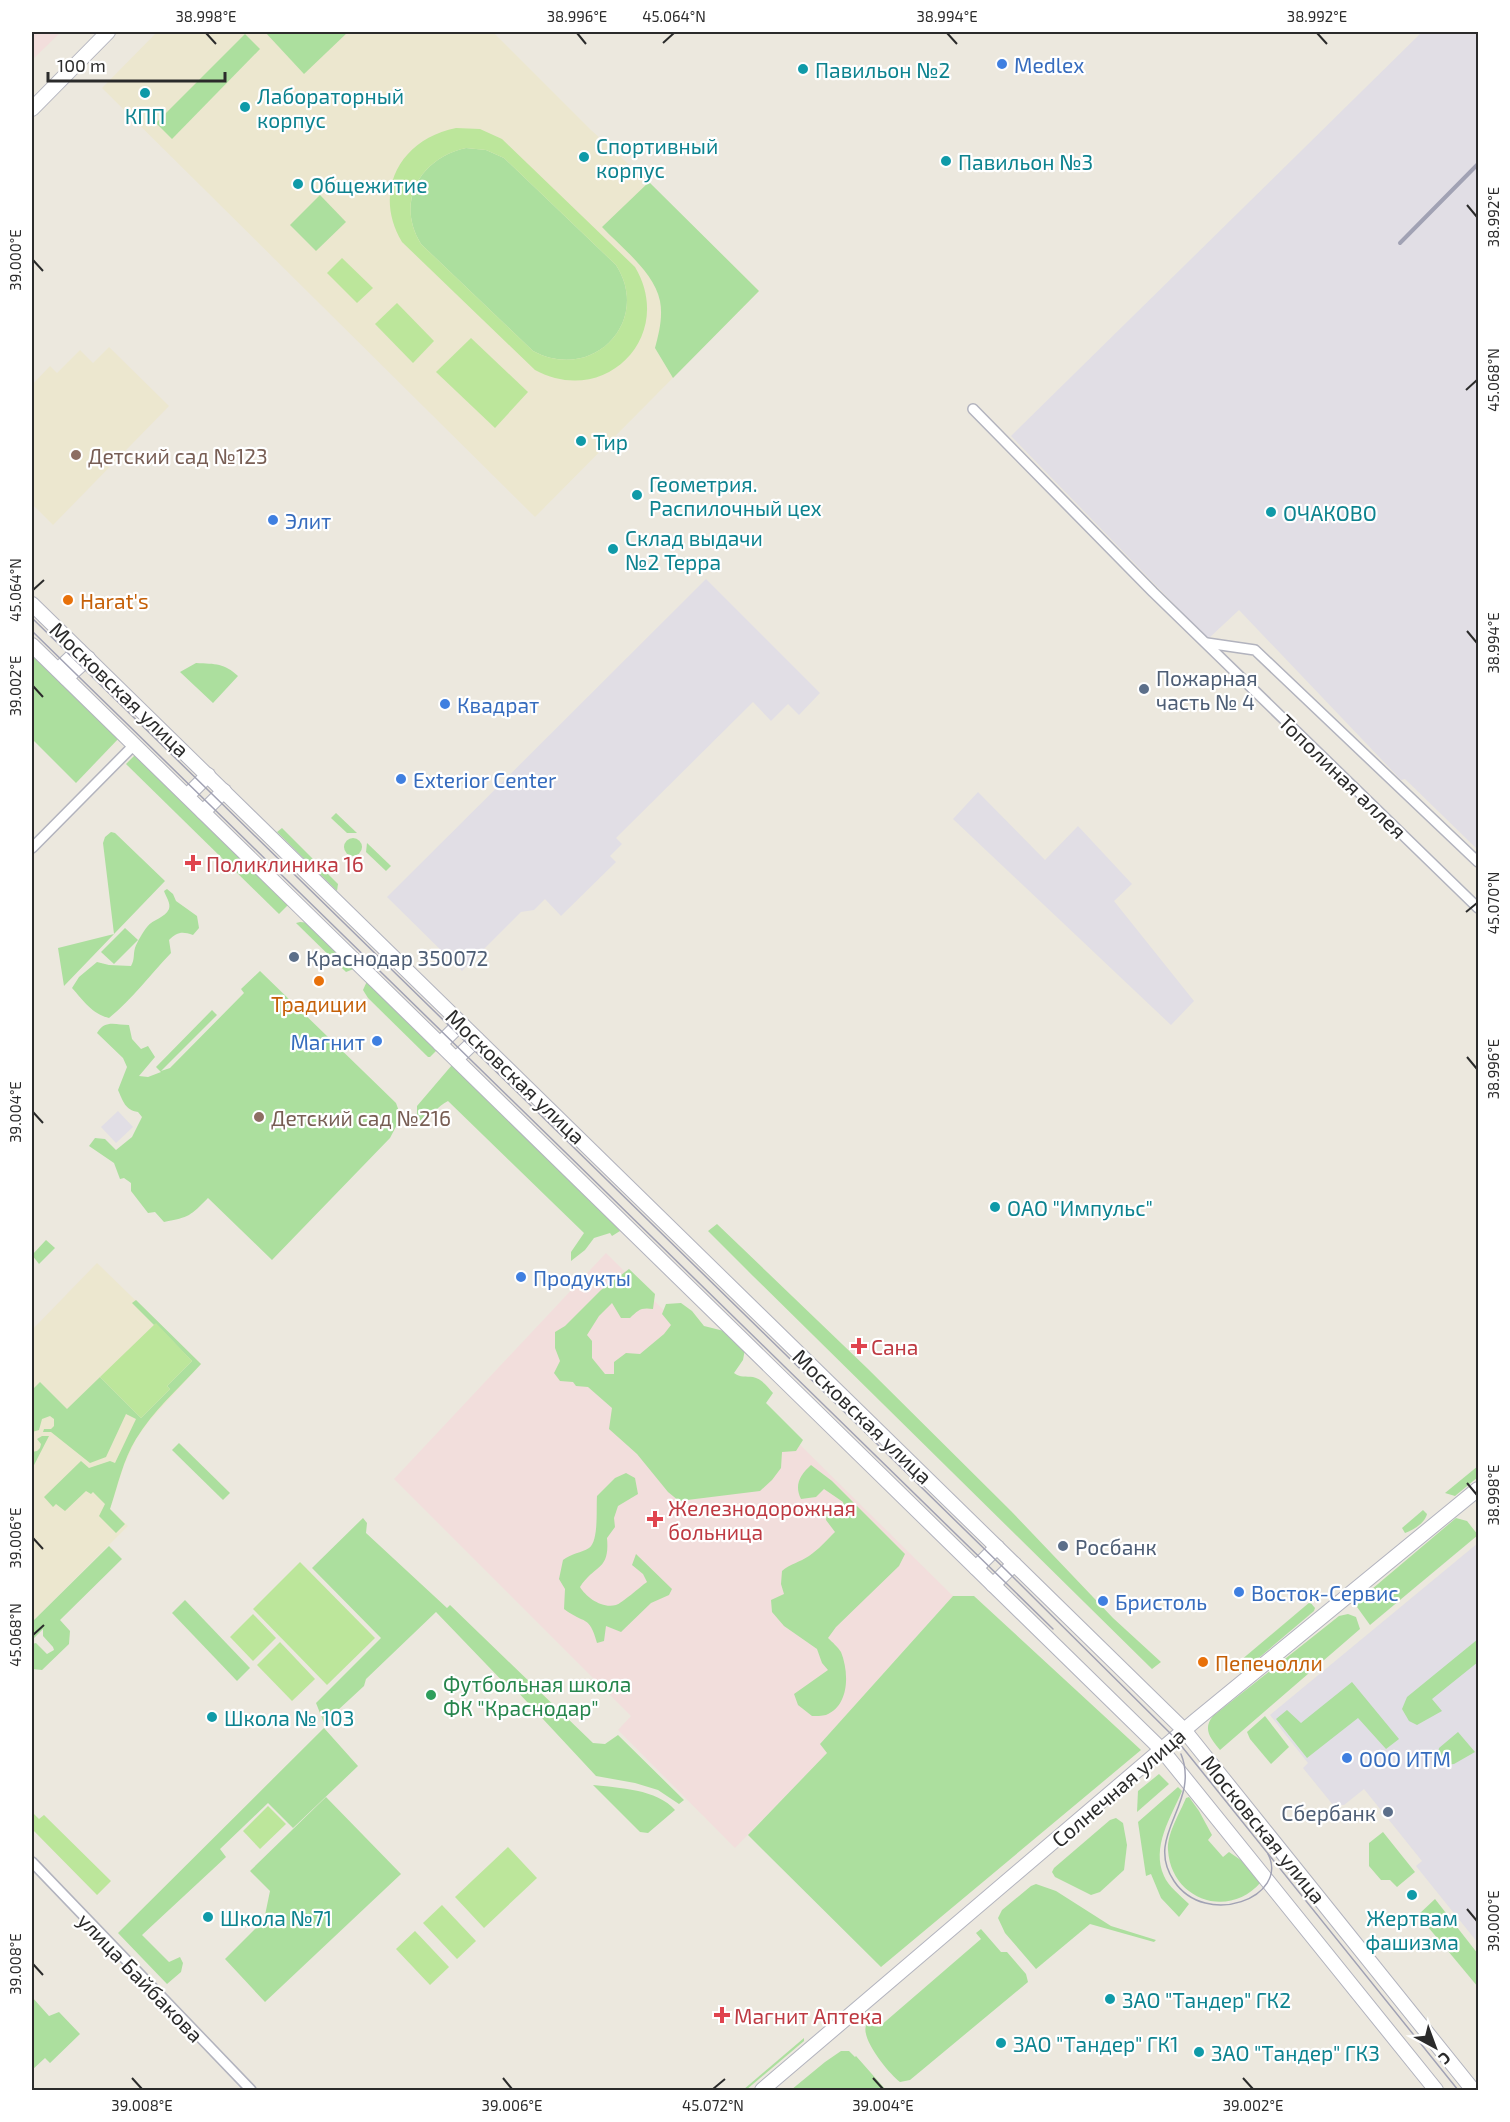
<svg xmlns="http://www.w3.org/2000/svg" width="1510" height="2122" font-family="'Exo 2',sans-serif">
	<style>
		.industrial { fill: #e1dee5 }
		.education { fill: #ece7cf }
		.medical { fill: #f2dedc }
		.green { fill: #acdf9e }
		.pitch { fill: #bce69b; fill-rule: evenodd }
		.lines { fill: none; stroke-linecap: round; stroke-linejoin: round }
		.street-casing { stroke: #b2b3be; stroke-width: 12 }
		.secondary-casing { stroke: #b2b3be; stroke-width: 16 }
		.street { stroke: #fff; stroke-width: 9 }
		.secondary { stroke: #fff; stroke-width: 14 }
		.tram { stroke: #a1a2b4; stroke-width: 1.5 }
		.rail { stroke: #a1a2b4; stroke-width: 4 }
		.ticks { fill: none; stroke: #2b2b2b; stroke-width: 2 }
		.shop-dot { fill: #3f7fe0; stroke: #fff; stroke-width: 2 }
		.culture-dot { fill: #0f9aa8; stroke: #fff; stroke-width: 2 }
		.education-dot { fill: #8d6e63; stroke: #fff; stroke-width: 2 }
		.food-dot { fill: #e8710a; stroke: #fff; stroke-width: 2 }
		.service-dot { fill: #5c6f8a; stroke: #fff; stroke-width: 2 }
		.health-dot { fill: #e0444e; stroke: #fff; stroke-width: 2 }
		.leisure-dot { fill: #2e9e5b; stroke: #fff; stroke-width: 2 }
		.labels { text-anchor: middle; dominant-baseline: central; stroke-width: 4.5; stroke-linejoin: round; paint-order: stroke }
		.shop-label { font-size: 21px; fill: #366cbe; stroke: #fff; text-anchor: start }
		.culture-label { font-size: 21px; fill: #0d838f; stroke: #fff; text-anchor: start }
		.education-label { font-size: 21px; fill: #785e54; stroke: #fff; text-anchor: start }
		.food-label { font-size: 21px; fill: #c56008; stroke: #fff; text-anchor: start }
		.service-label { font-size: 21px; fill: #4e5e75; stroke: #fff; text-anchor: start }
		.street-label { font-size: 21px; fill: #2b2b2b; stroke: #fff }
		.health-label { font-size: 21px; fill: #be3a42; stroke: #fff; text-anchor: start }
		.leisure-label { font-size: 21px; fill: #27864d; stroke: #fff; text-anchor: start }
		.neatline { fill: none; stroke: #2b2b2b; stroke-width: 2 }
		.ticks-label { font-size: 15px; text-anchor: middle; fill: #2b2b2b }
	</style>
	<rect width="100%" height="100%" fill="#ece8de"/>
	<g class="industrial">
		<polygon points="1422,32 1478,32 1478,850 1405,779 1401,780 1239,610 1208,639 1011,436"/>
		<polygon points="706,579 820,693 799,715 788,704 771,721 753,702 616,838 622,844 610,856 616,862 561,916 545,899 534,910 521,912 462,971 387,897"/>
		<polygon points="978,792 1045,860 1078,826 1132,884 1114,901 1194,1001 1171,1025 953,819"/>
		<polygon points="118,1111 133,1127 116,1143 101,1127"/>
		<polygon points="1478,1543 1478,1943 1416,1866 1422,1861 1364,1789 1344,1805 1333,1805 1303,1768 1308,1763 1270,1715"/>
	</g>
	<g class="education">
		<polygon points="157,32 493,32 591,130 646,180 759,291 535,517 102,88"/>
		<polygon points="109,347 169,406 53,525 32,504 32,385 50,366 57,373 80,350 93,363"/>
		<polygon points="97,1263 201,1364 149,1421 136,1439 124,1465 110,1509 128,1526 32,1622 32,1330"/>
	</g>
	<g class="medical">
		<polygon points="32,32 61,32 32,60"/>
		<polygon points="606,1253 953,1596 820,1744 827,1753 735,1848 618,1730 631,1716 394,1479"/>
	</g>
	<g class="green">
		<polygon points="265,32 348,32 304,74"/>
		<polygon points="245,34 260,49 172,139 156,123"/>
		<path d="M466,148l20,2 18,8 112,107c36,56 -23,118 -83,86l-112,-107c-26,-42 -1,-86 45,-96z"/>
		<path d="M649,182l110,109 -86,87 -18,-30c4,-15 8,-31 5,-47 -6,-29 -38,-53 -58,-74z"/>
		<polygon points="320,195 346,222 316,251 290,225"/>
		<polygon points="32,651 120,737 76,783 32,739"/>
		<path d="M196,663c20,1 28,0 42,13l-25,27 -33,-31z"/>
		<polygon points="137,753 290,903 279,914 126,764"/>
		<polygon points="336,813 357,833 347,833 331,818"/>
		<polygon points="282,828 338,884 337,891 277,832"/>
		<polygon points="111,832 115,833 165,881 64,986 58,948 114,934 103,843 105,837"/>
		<circle cx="353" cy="847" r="9"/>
		<polygon points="367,843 391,866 386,871 366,852"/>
		<path d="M167,889l6,5 3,7 21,15 2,12 -6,7c-11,-4 -16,-3 -24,5l2,13c-21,22 -39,46 -62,65 -17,-4 -26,-18 -37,-30l7,-11 18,-15 12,3 22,1c4,-7 2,-11 4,-18 2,-6 8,-16 12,-21 6,-8 18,-9 22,-18 2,-6 -3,-12 -5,-18z"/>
		<polygon points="300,922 310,923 356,968 346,972 296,923"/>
		<polygon points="125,928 138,940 114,964 101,952"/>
		<path d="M260,971l136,132 5,14 -11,21 -118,122 -64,-62c-18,18 -18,19 -44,24l-9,-10 -7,1 -17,-22v-8l-7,-5 -4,1 -6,-16 -25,-17 6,-8 10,1 11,11 16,-13 10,-20 -4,-5c-13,-2 -15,-11 -20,-22l9,-23 -4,-9 -26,-25c8,-14 19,-8 32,-8l3,14 9,10 7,-3 7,11 -16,19 9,1 13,-5 -5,-5 56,-57 5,5 -56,56 9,-3 74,-75 -3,-4z"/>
		<polygon points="368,979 437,1050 430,1057 428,1057 368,998 363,990"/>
		<path d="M452,1065l156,152 12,14 -8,5 -2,-3 -16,5 -9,12 -14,11v-9l13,-19 -136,-132c-11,5 -16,16 -27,22l-4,-8v-9z"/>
		<polygon points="717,1224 867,1368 1011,1511 1113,1618 1161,1662 1152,1669 753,1276 708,1231"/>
		<polygon points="46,1240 55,1248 39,1264 32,1255"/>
		<path d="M629,1269l26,25 -2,15c-12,-2 -15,1 -23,9h-9l-9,-15 -13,13 -12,19 5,6v17l13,16h9v-12l12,-9 14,1 24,-20 7,-9 -9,-11 4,-10 15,-1 11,8 12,15 20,5 21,18 -2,11 -9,13c6,5 12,3 19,4 9,2 15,10 20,16l-7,10 37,37 -7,11 -14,1 -1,16 -9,12 -12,11 -81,10 -11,-9 -31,-38 -28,-25 3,-21 -24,-21 -12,-1 -3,-4 -13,-1 -6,-8 6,-12 -5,-13v-16l10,-6 36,-36z"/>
		<path d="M136,1300l65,64c-22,24 -48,47 -65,75 -13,21 -18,46 -26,70l15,15 -9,9 -17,-17 6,-12 -12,-12 -2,2 -5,-3 -21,20 -9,-7 -3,3 -9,-10 37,-36 8,7 21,-7 5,2 21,-44 -10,-5 -20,43 -16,6 -39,-31h-8l1,-3h7l3,-3v-7l-4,-3 -8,3 -3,11 -7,2v-42l8,-8 27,27 33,-32 41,41 29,-29 -3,-3 25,-25 -36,-37 -2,1 -22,-22z"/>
		<polygon points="42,1436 49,1436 32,1469 32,1452 37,1451 40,1448 41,1444 37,1439"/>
		<polygon points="179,1443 230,1493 223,1500 172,1450"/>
		<path d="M811,1465l21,16 73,73 -6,12 -63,61 -8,11c4,4 10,9 13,14 8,20 9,53 -15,63 -4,1 -10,1 -14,1l-14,-11 -4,-11 34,-24 -6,-7 -5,-14 -33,-23 -12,-14 -1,-12 13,-6 -3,-10 1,-13c8,-7 18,-9 27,-15 9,-6 18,-16 26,-24l-9,-12 1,-8 11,-5 6,1 -1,-6 -19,-13 -8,8 -15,2c-7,-14 -1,-24 10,-34z"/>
		<polygon points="1478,1466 1478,1477 1455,1496 1445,1493"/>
		<path d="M626,1473l9,5 3,16 -20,12 -4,12 1,9 -8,11c3,33 -12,26 -27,49 6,10 22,22 36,18 5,-1 25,-19 31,-23l-4,-8 -11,-9 4,-11 36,35 -3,6 -18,8 -30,29 -15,-6 -2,15 -7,2c-8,-29 -12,-18 -33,-34l1,-20 -6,-10 4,-19c9,-7 18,-7 26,-12 10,-7 7,-39 8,-52l18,-18z"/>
		<path d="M1423,1510l4,4c-2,9 -14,16 -22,19l-3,-5z"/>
		<polygon points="363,1518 367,1523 366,1533 447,1608 450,1605 593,1743 605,1744 618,1735 684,1800 679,1804 658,1790 635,1783 596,1776 515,1689 512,1691 436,1612 366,1679 364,1686 324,1723 316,1703 381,1638 312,1568"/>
		<polygon points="1456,1518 1467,1521 1478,1535 1370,1625 1357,1607 1359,1600"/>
		<polygon points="109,1546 122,1559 60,1620 70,1631 69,1644 42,1670 32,1669 32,1644 36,1643 47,1654 54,1650 53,1647 43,1636 43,1629 32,1640 32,1622"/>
		<polygon points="953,1596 974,1596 1141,1750 881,1967 748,1835 827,1753 820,1744"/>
		<polygon points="185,1600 250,1668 237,1681 172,1613"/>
		<polygon points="1310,1602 1315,1608 1314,1611 1241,1673 1238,1673 1234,1666"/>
		<path d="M1348,1614l8,3 4,12 -140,121c-9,-11 -18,-21 -7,-34l126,-100z"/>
		<polygon points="1478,1639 1478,1662 1432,1699 1442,1711 1417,1725 1409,1721 1402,1709 1407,1697"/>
		<polygon points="1352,1682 1399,1739 1386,1749 1358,1718 1307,1758 1276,1719 1287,1710 1301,1723"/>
		<polygon points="1265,1716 1289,1747 1271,1764 1250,1739 1247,1732"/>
		<polygon points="324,1728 358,1766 293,1828 268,1803 220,1849 226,1857 142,1935 169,1962 180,1957 183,1963 181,1972 167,1984 118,1933"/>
		<polygon points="1458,1732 1475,1752 1454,1764 1445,1765 1438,1757 1439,1748"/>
		<polygon points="1159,1774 1169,1784 1137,1812 1138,1791"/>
		<path d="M593,1785c26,3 64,4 82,25l-27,23 -8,-1z"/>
		<path d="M1178,1787l4,4c-11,26 -31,56 -18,85 4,10 17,20 25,28l-10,13 -18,-19 -10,-24 -5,2 -8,-54z"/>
		<polygon points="326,1797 401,1874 265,2002 225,1959 264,1920 270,1891 250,1871"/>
		<path d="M1189,1797l10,14 13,24 -4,5 15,17 6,-5 22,15 10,15c-32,38 -90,18 -93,-32 -1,-17 12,-37 18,-52z"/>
		<polygon points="1116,1818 1123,1823 1127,1845 1124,1870 1100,1892 1091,1895 1055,1877 1052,1872 1054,1868 1110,1820"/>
		<polygon points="1383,1832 1415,1872 1397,1887 1390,1880 1381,1880 1369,1866 1369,1843"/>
		<polygon points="1036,1884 1056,1891 1111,1926 1156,1940 1154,1942 1090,1924 1036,1969 1005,1933 998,1918 1002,1910 1031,1886"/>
		<polygon points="1435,1899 1478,1954 1478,1987 1418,1915"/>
		<path d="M981,1929l20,23h6l19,22 2,8 -118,98 -10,2c-11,-8 -42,-46 -33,-58l12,3 102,-88 -5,-6z"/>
		<polygon points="32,1997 49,2016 59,2012 80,2034 50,2063 45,2058 32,2070"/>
		<polygon points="804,2038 804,2041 746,2090 743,2090"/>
		<polygon points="841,2051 849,2051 855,2057 856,2056 886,2090 791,2090 825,2062"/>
	</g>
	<g class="pitch">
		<path d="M456,128l24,1 22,10 133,128c41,69 -30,141 -100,103l-133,-128c-30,-50 -2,-103 54,-114zM466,148l20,2 18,8 112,107c36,56 -23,118 -83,86l-112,-107c-26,-42 -1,-86 45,-96z"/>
		<polygon points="342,258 373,288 357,303 327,273"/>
		<polygon points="397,303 434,341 413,363 375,324"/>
		<polygon points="471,338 528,392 495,428 436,372"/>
		<polygon points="156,1323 192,1361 167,1386 170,1389 141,1418 100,1377"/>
		<polygon points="300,1562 375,1638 327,1685 253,1609"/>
		<polygon points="253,1614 276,1638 253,1661 230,1637"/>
		<polygon points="280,1642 315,1679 292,1701 257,1665"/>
		<polygon points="268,1806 286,1824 260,1849 243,1831"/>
		<polygon points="32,1812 39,1819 44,1815 111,1881 97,1895 32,1829"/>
		<polygon points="508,1847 537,1878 484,1928 455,1897"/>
		<polygon points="442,1905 476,1941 457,1959 423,1923"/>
		<polygon points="415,1931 449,1967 430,1985 396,1949"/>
	</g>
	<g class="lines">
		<defs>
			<g id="street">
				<polyline points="973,409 1153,592 1478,908"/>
				<polyline points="1207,643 1255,650 1478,862"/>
				<polyline points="32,848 134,745"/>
				<polyline points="32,1862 251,2090"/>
			</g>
			<g id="secondary">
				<polyline points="32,109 108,32"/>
				<polyline points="32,604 1184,1730 1473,2090"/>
				<polyline points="32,645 1162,1750 1436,2090"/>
				<polyline points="58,670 79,650"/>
				<polyline points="66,678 88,658"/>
				<polyline points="187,796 208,775"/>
				<polyline points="203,812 224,791"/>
				<polyline points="440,1044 461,1023"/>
				<polyline points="456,1059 477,1039"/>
				<polyline points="976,1568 997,1547"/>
				<polyline points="993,1585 1014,1564"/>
				<polyline points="762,2090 1196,1720 1478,1489"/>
			</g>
		</defs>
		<use href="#street" class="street-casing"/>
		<use href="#secondary" class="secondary-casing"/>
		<use href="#street" class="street"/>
		<use href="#secondary" class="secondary"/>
		<g class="tram">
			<polyline points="32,618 1007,1571 1175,1738 1458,2090"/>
			<polyline points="32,631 1053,1629"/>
			<path d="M1181,1754c20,50 -38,81 -7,127 32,48 116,16 94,-27"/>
		</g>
		<polyline class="rail" points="1400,243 1478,164"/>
	</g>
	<path class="ticks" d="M206,33l10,11M577,33l9,11M947,33l10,11M1317,33l10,11M663,43l11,-10M1467,205l10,12M33,260l10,11M1466,390l11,-10M33,590l11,-10M1467,631l10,12M33,686l10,11M1466,912l11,-9M1467,1057l10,12M33,1112l10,11M1467,1483l10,12M33,1538l10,11M33,1635l11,-10M1467,1909l10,12M33,1964l10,11M132,2078l10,11M503,2078l9,11M873,2078l10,11M1243,2078l10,11M713,2089l12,-10"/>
	<g class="shop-dot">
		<circle cx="1002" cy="64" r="6"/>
		<circle cx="273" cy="520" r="6"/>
		<circle cx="445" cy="704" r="6"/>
		<circle cx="401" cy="779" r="6"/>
		<circle cx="377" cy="1041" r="6"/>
		<circle cx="521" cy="1277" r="6"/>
		<circle cx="1239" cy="1592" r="6"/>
		<circle cx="1103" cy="1601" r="6"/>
		<circle cx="1347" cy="1758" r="6"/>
	</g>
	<g class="culture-dot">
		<circle cx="803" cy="69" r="6"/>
		<circle cx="145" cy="93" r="6"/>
		<circle cx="245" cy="107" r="6"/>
		<circle cx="584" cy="157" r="6"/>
		<circle cx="946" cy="161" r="6"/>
		<circle cx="298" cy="184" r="6"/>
		<circle cx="581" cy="441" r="6"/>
		<circle cx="637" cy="495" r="6"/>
		<circle cx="1271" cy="512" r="6"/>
		<circle cx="613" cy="549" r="6"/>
		<circle cx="995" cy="1207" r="6"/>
		<circle cx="212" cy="1717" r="6"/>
		<circle cx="1412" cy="1895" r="6"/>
		<circle cx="208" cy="1917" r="6"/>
		<circle cx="1110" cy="1999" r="6"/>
		<circle cx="1001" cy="2043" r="6"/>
		<circle cx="1199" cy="2052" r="6"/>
	</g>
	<g class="education-dot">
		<circle cx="76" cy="455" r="6"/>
		<circle cx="259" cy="1117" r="6"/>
	</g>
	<g class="food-dot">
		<circle cx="68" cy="600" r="6"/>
		<circle cx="319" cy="981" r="6"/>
		<circle cx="1203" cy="1662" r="6"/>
	</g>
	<g class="service-dot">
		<circle cx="1144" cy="689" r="6"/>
		<circle cx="294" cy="957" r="6"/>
		<circle cx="1063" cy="1546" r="6"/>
		<circle cx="1388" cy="1812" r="6"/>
	</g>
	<g class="health-dot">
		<path d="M190 854h6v6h6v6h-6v6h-6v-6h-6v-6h6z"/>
		<path d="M856 1337h6v6h6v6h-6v6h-6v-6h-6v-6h6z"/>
		<path d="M652 1510h6v6h6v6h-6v6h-6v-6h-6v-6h6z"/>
		<path d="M719 2006h6v6h6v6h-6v6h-6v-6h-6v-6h6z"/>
	</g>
	<circle class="leisure-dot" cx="431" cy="1695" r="6"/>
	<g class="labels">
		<g class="shop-label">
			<text x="1014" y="64">Medlex</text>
			<text x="285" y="520">Элит</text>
			<text x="457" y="704">Квадрат</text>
			<text x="413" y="779">Exterior Center</text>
			<text x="365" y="1041" text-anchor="end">Магнит</text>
			<text x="533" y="1277">Продукты</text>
			<text x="1251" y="1592">Восток-Сервис</text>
			<text x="1115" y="1601">Бристоль</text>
			<text x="1359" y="1758">ООО ИТМ</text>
		</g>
		<g class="culture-label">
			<text x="815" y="69">Павильон №2</text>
			<text x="257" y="95">Лабораторный<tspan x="257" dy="24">корпус</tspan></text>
			<text x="145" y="115" text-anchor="middle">КПП</text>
			<text x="596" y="145">Спортивный<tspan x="596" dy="24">корпус</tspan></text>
			<text x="958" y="161">Павильон №3</text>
			<text x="310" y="184">Общежитие</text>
			<text x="593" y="441">Тир</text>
			<text x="649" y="483">Геометрия.<tspan x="649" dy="24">Распилочный цех</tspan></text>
			<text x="1283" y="512">ОЧАКОВО</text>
			<text x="625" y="537">Склад выдачи<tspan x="625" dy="24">№2 Терра</tspan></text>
			<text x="1007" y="1207">ОАО "Импульс"</text>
			<text x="224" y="1717">Школа № 103</text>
			<text x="220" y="1917">Школа №71</text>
			<text x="1412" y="1917" text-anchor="middle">Жертвам<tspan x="1412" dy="24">фашизма</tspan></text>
			<text x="1122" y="1999">ЗАО "Тандер" ГК2</text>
			<text x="1013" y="2043">ЗАО "Тандер" ГК1</text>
			<text x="1211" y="2052">ЗАО "Тандер" ГК3</text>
		</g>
		<g class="education-label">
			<text x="88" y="455">Детский сад №123</text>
			<text x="271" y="1117">Детский сад №216</text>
		</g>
		<g class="food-label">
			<text x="80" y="600">Harat's</text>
			<text x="319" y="1003" text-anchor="middle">Традиции</text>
			<text x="1215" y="1662">Пепечолли</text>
		</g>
		<g class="service-label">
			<text x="1156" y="677">Пожарная<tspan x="1156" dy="24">часть № 4</tspan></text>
			<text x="306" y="957">Краснодар 350072</text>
			<text x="1075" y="1546">Росбанк</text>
			<text x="1376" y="1812" text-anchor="end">Сбербанк</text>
		</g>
		<g class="street-label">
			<text transform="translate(120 689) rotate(44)">Московская улица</text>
			<text transform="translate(1343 776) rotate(44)">Тополиная аллея</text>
			<text transform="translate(516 1076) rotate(44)">Московская улица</text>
			<text transform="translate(863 1416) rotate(44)">Московская улица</text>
			<text transform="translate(1118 1787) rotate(-41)">Солнечная улица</text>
			<text transform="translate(1264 1829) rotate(51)">Московская улица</text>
			<text transform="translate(141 1977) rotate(46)">улица Байбакова</text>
		</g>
		<g class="health-label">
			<text x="206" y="863">Поликлиника 16</text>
			<text x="871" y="1346">Сана</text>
			<text x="668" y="1507">Железнодорожная<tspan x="668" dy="24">больница</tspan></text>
			<text x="734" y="2015">Магнит Аптека</text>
		</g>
		<g class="leisure-label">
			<text x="443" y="1683">Футбольная школа<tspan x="443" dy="24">ФК "Краснодар"</tspan></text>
		</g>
	</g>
	<rect width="1510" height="2122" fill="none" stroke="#ffffff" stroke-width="66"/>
	<g transform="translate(1435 2047) rotate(139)" stroke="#ffffff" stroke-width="4.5" paint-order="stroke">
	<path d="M0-4.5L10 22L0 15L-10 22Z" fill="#2b2b2b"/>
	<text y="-9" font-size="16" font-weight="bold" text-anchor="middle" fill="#2b2b2b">С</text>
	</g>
	<path d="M48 72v9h177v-9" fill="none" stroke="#2b2b2b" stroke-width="3"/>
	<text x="57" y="72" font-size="18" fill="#2b2b2b" stroke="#ffffff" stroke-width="4.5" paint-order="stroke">100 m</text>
	<rect x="33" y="33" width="1444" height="2056" class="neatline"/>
	<g class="ticks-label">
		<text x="206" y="22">38.998°E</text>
		<text x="577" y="22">38.996°E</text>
		<text x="674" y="22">45.064°N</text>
		<text x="947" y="22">38.994°E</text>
		<text x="1317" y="22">38.992°E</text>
		<text transform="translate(1494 217) rotate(-90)" y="5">38.992°E</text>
		<text transform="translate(16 260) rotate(-90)" y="5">39.000°E</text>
		<text transform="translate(1494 380) rotate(-90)" y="5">45.068°N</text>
		<text transform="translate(16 590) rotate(-90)" y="5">45.064°N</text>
		<text transform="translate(1494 643) rotate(-90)" y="5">38.994°E</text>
		<text transform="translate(16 686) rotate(-90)" y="5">39.002°E</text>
		<text transform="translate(1494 903) rotate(-90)" y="5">45.070°N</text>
		<text transform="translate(1494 1069) rotate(-90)" y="5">38.996°E</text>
		<text transform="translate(16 1112) rotate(-90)" y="5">39.004°E</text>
		<text transform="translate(1494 1495) rotate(-90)" y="5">38.998°E</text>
		<text transform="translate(16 1538) rotate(-90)" y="5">39.006°E</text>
		<text transform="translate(16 1635) rotate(-90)" y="5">45.068°N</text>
		<text transform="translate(1494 1921) rotate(-90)" y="5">39.000°E</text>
		<text transform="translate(16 1964) rotate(-90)" y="5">39.008°E</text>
		<text x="142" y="2111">39.008°E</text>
		<text x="512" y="2111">39.006°E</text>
		<text x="713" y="2111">45.072°N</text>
		<text x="883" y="2111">39.004°E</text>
		<text x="1253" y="2111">39.002°E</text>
	</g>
</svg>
